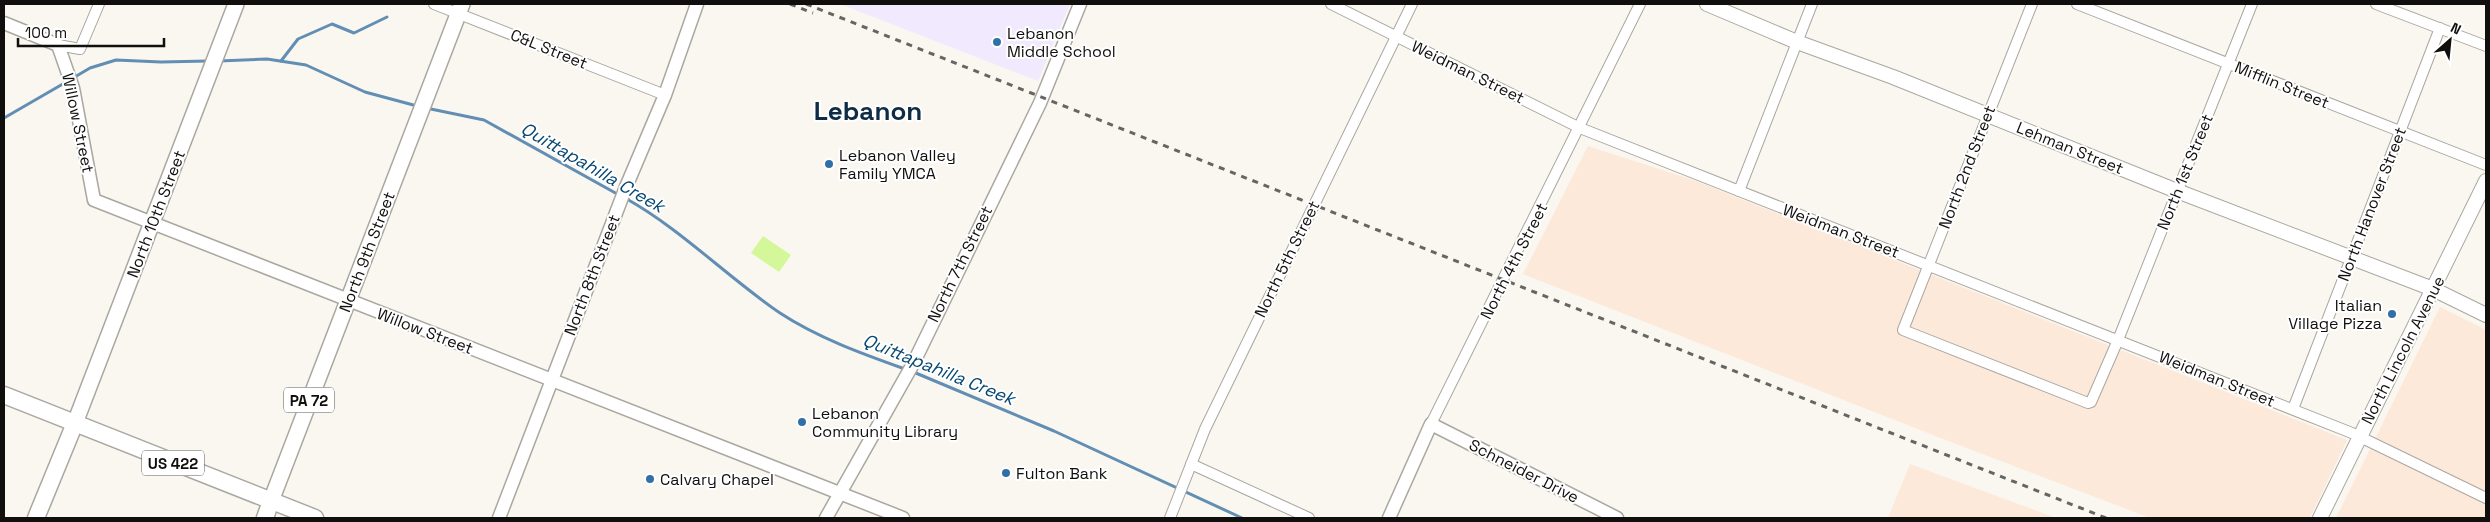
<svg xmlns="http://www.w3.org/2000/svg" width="2490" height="522" font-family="'Space Grotesk',sans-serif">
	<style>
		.industrial { fill: #fde9da }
		.education { fill: #f1e9fe }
		.green { fill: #d4f79a }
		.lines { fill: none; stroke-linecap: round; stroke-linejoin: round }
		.stream { stroke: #628eb4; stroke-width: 3 }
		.minor-casing { stroke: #aaa7a1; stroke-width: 12 }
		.tertiary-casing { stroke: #aaa7a1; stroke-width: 15 }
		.secondary-casing { stroke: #aaa7a1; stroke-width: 16 }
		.primary-casing { stroke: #aaa7a1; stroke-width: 18 }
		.trunk-casing { stroke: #aaa7a1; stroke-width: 19 }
		.minor { stroke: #fff; stroke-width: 10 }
		.tertiary { stroke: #fff; stroke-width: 12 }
		.secondary { stroke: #fff; stroke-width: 14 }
		.primary { stroke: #fff; stroke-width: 15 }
		.trunk { stroke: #fff; stroke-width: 16 }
		.rail { stroke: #666561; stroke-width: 3; stroke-dasharray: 6 6; stroke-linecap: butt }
		.poi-dot { fill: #3070a7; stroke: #fff; stroke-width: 2 }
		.labels { text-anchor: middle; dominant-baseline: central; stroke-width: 4; stroke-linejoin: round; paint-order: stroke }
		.shield { fill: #fff; stroke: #585756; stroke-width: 1 }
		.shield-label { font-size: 15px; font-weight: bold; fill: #100f0d }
		.poi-label { font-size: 16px; fill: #100f0d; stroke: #fff; text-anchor: start }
		.street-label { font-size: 16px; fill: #100f0d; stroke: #fff }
		.water-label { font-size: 18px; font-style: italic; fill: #074873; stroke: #fff }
		.town-label { font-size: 26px; font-weight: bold; fill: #0e2c46; stroke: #fff }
	</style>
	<rect width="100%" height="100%" fill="#faf7f1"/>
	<g class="industrial">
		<polygon points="1588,146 1696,181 2347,440 2310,518 2150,518 1938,437 1523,274"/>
		<polygon points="2440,307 2486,330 2486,518 2336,518"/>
		<polygon points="1910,464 2056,518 1888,518"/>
	</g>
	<polygon class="education" points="840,4 1070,4 1038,81"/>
	<polygon class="green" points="763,236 791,255 779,272 751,253"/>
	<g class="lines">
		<g class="stream">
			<polyline points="219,61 267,59 306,65 365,92 417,106"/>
			<polyline points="281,61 298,39 332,24 354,33 387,17"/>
			<polyline points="73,78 90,68 116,60 161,62 208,61"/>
			<polyline points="426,108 484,120 619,195"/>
			<polyline points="4,118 68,81"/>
			<path d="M625,198c56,31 102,79 155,115 38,25 83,41 125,56"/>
			<polyline points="911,371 1054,431 1242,518"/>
		</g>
		<defs>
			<g id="minor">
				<polyline points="434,4 665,95"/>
				<polyline points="1331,4 1580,128 2352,433 2486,498"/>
				<polyline points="2032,4 1903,330 2088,403 2091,402 2118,340 2252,4"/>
				<polyline points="2077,4 2486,165"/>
				<polyline points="2376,4 2486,46"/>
				<polyline points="58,45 80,49 99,4"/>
				<polyline points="1739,191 1812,4"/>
				<polyline points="2293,409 2440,28"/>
				<polyline points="1431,424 1640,4"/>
				<polyline points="1191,464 1309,518"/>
				<polyline points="1170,518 1205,429 1412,4"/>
			</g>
			<g id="tertiary">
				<polyline points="4,23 58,45 73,88 94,200 903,518"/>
				<polyline points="499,518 626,187 665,95 697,4"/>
				<polyline points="826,518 913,364 1040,103 1080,4"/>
				<polyline points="1389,518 1431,424 1617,518"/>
			</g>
			<g id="secondary">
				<polyline points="1707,4 1797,42 1893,77 2177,191 2433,289 2486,315"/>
				<polyline points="2320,518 2486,181"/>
			</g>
			<g id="primary">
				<polyline points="75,423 236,4"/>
				<polyline points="271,501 462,4"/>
			</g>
			<g id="trunk">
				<polyline points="4,395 315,518"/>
				<polyline points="36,518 75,423"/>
				<polyline points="265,518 271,501"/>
			</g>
		</defs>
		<use href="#minor" class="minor-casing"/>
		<use href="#tertiary" class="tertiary-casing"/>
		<use href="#secondary" class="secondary-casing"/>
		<use href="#primary" class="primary-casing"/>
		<use href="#trunk" class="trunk-casing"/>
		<use href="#minor" class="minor"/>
		<use href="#tertiary" class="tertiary"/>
		<use href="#secondary" class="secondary"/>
		<use href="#primary" class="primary"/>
		<use href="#trunk" class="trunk"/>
		<g class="rail">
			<polyline points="790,4 813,13"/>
			<polyline points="806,4 2106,518"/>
		</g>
	</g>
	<g class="poi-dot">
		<circle cx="997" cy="42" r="5"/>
		<circle cx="829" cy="164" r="5"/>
		<circle cx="2392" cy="314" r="5"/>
		<circle cx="802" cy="422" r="5"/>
		<circle cx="1006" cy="473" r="5"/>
		<circle cx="650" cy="479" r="5"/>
	</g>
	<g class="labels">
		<g class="shield">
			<rect x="284" y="387.5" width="50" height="25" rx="4"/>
			<rect x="142" y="450.5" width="62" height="25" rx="4"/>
		</g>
		<g class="shield-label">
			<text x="309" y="400">PA 72</text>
			<text x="173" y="463">US 422</text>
		</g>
		<g class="poi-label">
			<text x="1007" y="33">Lebanon<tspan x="1007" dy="18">Middle School</tspan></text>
			<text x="839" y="155">Lebanon Valley<tspan x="839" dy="18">Family YMCA</tspan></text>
			<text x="2382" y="305" text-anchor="end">Italian<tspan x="2382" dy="18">Village Pizza</tspan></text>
			<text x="812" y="413">Lebanon<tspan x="812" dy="18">Community Library</tspan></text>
			<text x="1016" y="473">Fulton Bank</text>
			<text x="660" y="479">Calvary Chapel</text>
		</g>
		<g class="street-label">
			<text transform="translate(549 49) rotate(22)">C&amp;L Street</text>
			<text transform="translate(1468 72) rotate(26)">Weidman Street</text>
			<text transform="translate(2282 85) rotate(22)">Mifflin Street</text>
			<text transform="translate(78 123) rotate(78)">Willow Street</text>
			<text transform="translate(2070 148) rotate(22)">Lehman Street</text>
			<text transform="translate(1967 167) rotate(-69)">North 2nd Street</text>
			<text transform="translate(2185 172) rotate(-68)">North 1st Street</text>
			<text transform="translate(2372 204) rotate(-69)">North Hanover Street</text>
			<text transform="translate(156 214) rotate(-69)">North 10th Street</text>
			<text transform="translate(1841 231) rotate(21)">Weidman Street</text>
			<text transform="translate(367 252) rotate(-69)">North 9th Street</text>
			<text transform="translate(1287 259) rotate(-64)">North 5th Street</text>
			<text transform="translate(1514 261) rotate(-63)">North 4th Street</text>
			<text transform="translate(960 264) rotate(-64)">North 7th Street</text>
			<text transform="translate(592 275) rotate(-69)">North 8th Street</text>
			<text transform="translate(425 331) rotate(21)">Willow Street</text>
			<text transform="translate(2403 350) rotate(-63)">North Lincoln Avenue</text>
			<text transform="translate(2217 379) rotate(22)">Weidman Street</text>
			<text transform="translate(1524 471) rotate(27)">Schneider Drive</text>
		</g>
		<g class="water-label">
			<text transform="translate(593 167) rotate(30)">Quittapahilla Creek</text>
			<text transform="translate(939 369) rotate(22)">Quittapahilla Creek</text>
		</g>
		<g class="town-label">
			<text x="868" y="111">Lebanon</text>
		</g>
	</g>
	<rect width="2490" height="522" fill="none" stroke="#100f0d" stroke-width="10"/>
	<g transform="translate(2450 40) rotate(27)" stroke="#ffffff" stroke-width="4" paint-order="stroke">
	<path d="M0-4L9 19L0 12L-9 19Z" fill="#100f0d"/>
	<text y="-8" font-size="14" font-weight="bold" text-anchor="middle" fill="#100f0d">N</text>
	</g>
	<path d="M18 38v8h146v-8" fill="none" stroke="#100f0d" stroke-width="2.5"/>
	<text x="25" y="38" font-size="15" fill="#100f0d" stroke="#ffffff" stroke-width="4" paint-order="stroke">100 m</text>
</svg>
